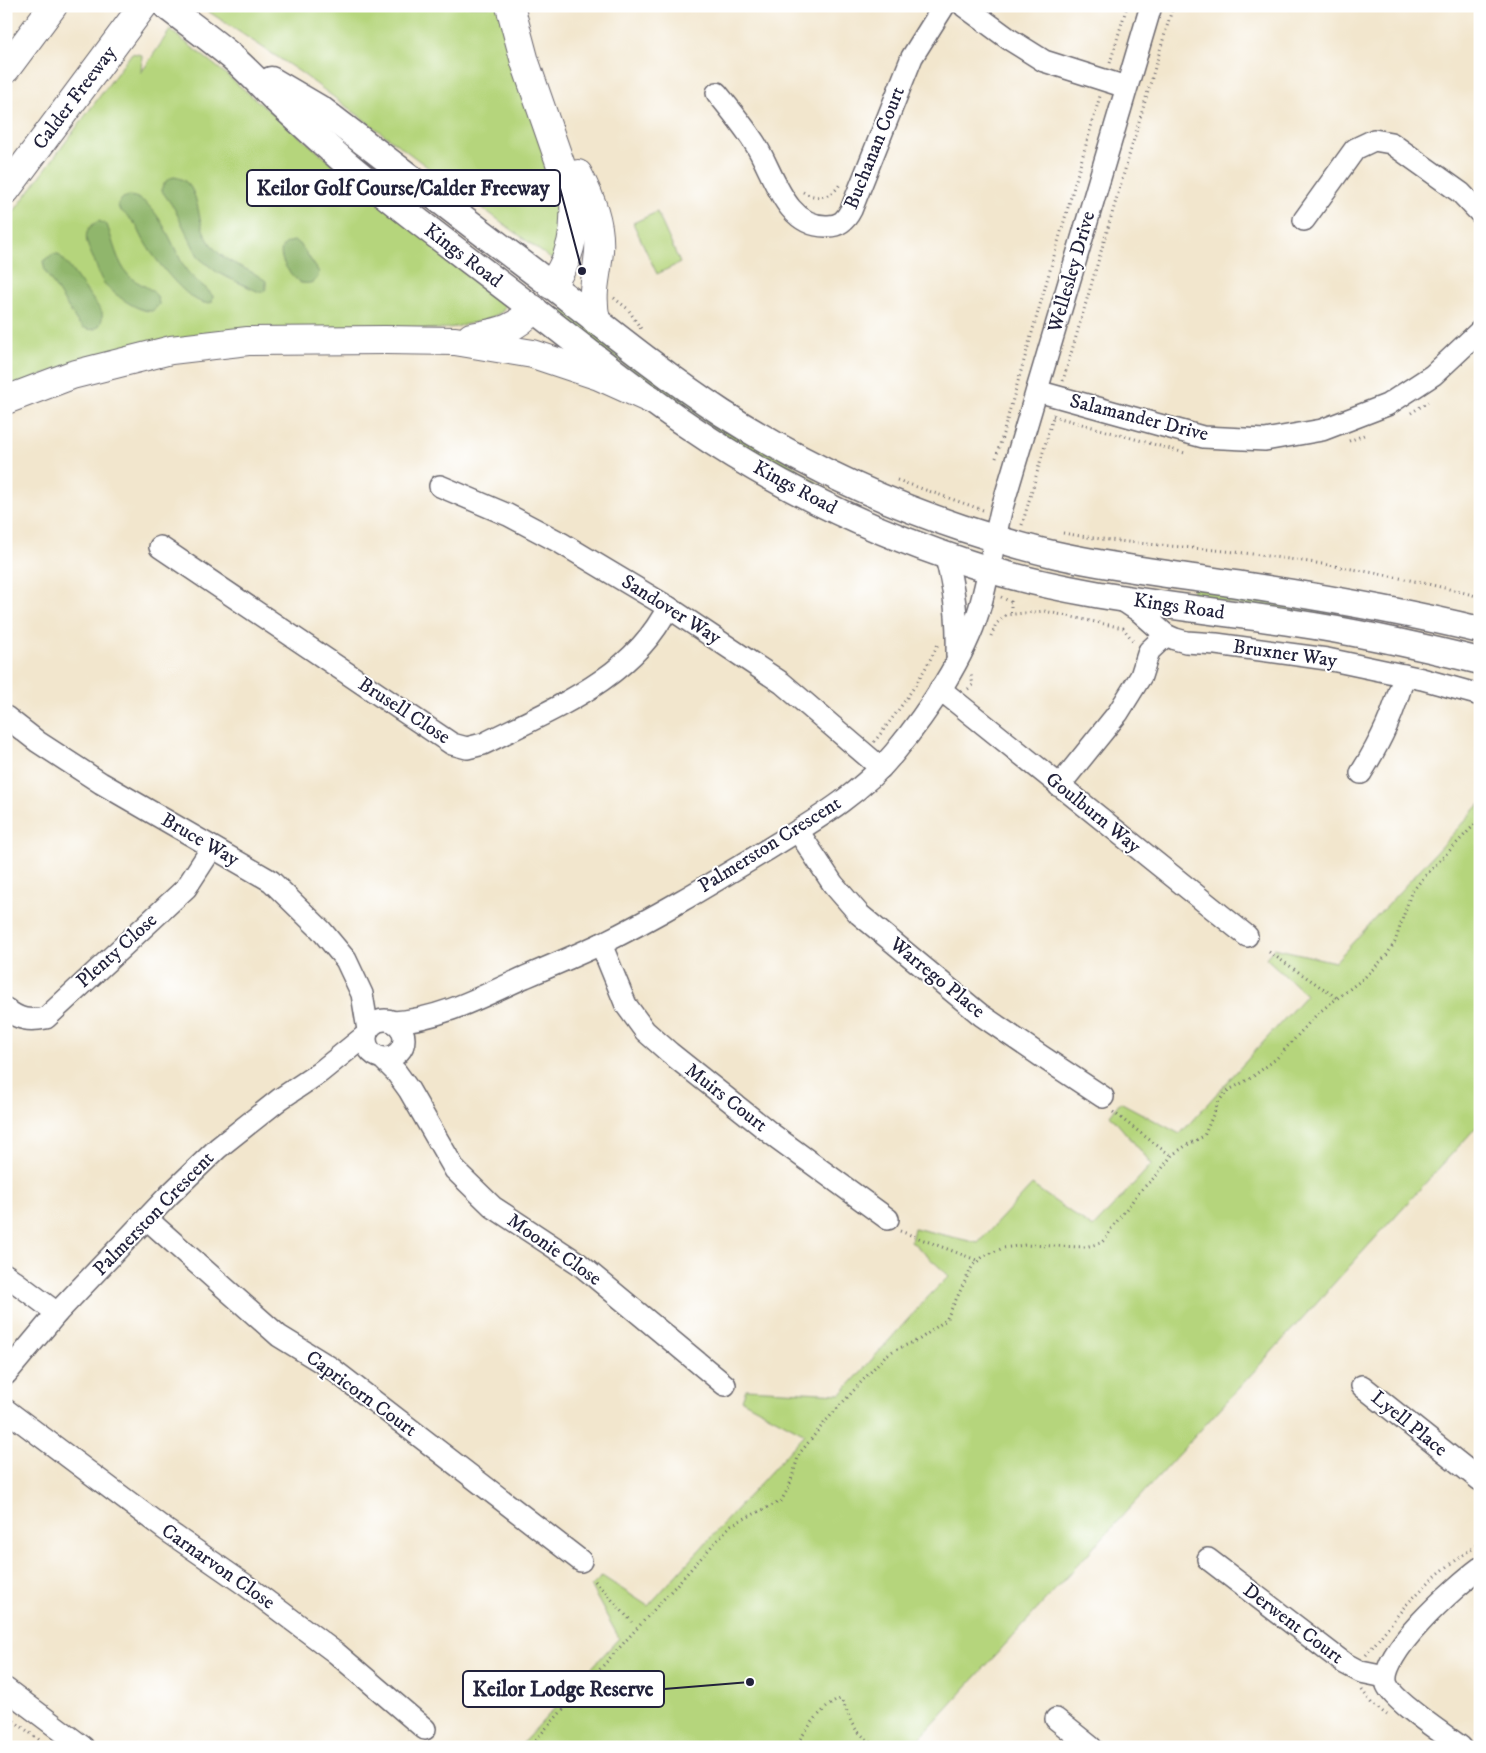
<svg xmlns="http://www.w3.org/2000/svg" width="1486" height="1753" font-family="'IM FELL DW Pica',serif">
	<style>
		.green { fill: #b5d57c; stroke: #6c7c5c }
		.forest { fill: #90b66c; stroke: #596c54 }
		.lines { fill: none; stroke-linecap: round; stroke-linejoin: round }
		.minor-casing { stroke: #6b676e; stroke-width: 24 }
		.major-casing { stroke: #6b676e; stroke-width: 29 }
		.highway-casing { stroke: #6b676e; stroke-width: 30 }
		.path { stroke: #6b676e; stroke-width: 3; stroke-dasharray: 1 4; stroke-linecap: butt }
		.minor { stroke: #fff; stroke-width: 21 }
		.major { stroke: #fff; stroke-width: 26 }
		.highway { stroke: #fff; stroke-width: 28 }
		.labels { text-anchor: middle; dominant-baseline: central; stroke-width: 4; stroke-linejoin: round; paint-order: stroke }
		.street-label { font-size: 20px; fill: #22223b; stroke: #fff }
		.leader { fill: none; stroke: #22223b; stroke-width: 2 }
		.callout-dot { fill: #22223b; stroke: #fff; stroke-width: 2 }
		.callout { fill: #fff; stroke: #22223b; stroke-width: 2 }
		.callout-label { font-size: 21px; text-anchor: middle; font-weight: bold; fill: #22223b }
	</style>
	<rect width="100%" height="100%" fill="#fff"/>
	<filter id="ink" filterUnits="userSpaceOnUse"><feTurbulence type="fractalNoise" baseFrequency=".02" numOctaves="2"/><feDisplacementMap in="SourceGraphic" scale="10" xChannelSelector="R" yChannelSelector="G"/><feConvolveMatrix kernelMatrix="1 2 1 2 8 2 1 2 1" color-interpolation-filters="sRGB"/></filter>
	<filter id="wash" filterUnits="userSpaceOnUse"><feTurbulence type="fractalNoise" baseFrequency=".0096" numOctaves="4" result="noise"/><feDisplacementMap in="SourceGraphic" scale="20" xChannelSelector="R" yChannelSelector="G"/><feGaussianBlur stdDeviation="1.12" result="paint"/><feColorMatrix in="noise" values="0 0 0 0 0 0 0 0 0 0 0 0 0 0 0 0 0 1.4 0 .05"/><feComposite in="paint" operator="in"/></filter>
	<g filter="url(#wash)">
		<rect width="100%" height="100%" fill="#f2e6cd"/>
		<g class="green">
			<polygon points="200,6 500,6 566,209 555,262 300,72"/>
			<polygon points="170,30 216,66 354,182 505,300 505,306 502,312 486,320 455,327 440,329 210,334 101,353 6,389 6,222 132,53 142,55 141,73"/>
			<polygon points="657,212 680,263 657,274 633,223"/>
			<polygon points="565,308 828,490 825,496 759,461 558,318"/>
			<polygon points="1193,587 1306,604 1348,616 1346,623 1221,602 1192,594"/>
			<polygon points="1480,804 1480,1123 912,1747 519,1747 619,1638 591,1587 602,1576 648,1606 805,1434 742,1400 746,1389 841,1394 926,1299 949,1276 911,1241 914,1228 978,1243 1032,1185 1093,1228 1152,1164 1110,1115 1120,1102 1180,1134 1306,995 1266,958 1274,948 1335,962"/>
		</g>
		<g class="forest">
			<path d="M174,177c26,3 22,39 31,57 15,31 37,29 61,47v8l-3,3h-4l-41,-19 -19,-15 -25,-50 -12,-17v-4l6,-8z"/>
			<path d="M129,196c30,2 44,55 58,75 7,10 19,15 26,25l-1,6c-18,10 -56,-42 -65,-56 -4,-6 -7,-14 -11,-21 -5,-6 -11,-11 -17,-16l-1,-6 5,-5z"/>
			<path d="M99,221l8,4c6,16 10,38 22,51 10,10 30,12 30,29l-7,6c-15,1 -40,-18 -49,-29 -4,-6 -6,-15 -9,-22 -7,-15 -15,-30 5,-39z"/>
			<path d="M295,241l5,3 19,28c-1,11 -9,12 -18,11 -13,-8 -34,-39 -6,-42z"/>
			<path d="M53,254h5l6,6 38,52c2,18 -13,23 -24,11l-33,-52 -2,-10z"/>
		</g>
	</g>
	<g filter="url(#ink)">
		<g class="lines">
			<defs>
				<g id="minor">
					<polyline points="964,6 1009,39 1044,61 1126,87"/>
					<path d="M717,93c13,16 26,32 37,49 19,28 30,86 74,84 12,0 18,-6 23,-16l61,-153 32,-51"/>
					<polyline points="1304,220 1355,149 1374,140 1391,143 1461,193 1480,213"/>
					<polyline points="1037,391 1203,437 1265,440 1322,430 1387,405 1433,375 1480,331"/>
					<polyline points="440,486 508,515 561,543 668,607 782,683 881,768"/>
					<path d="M160,547l292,197 15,4 16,-4c67,-34 150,-65 185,-137"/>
					<path d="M945,555c10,34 13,64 12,100"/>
					<polyline points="1119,598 1140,612 1166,635 1175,639 1186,642 1216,644 1327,659 1422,679 1480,695"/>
					<polyline points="940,689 1247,936"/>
					<polyline points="6,717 38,742 101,783 271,881 321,930 346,960 362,994 368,1030"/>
					<path d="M1361,773c21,-34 33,-60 43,-98"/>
					<polyline points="1059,786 1118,713 1141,676 1149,651 1166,635"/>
					<polyline points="798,831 833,884 859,914 981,1015 1041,1056 1103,1097"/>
					<polyline points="601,944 626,1005 645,1031 670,1053 773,1135 888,1219"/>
					<path d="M6,1009c13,11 23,12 40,9l140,-130 26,-40"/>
					<circle cx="385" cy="1039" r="19"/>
					<path d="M394,1022c47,-3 89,-26 131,-45 26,-11 52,-22 78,-34 55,-27 109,-60 162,-92 47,-29 95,-56 130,-99 33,-40 69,-93 84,-142 10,-33 14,-66 22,-99l150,-505"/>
					<polyline points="382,1058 396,1072 409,1090 455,1170 493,1207 578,1263 725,1385"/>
					<polyline points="147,1219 279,1336 331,1368 581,1561"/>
					<polyline points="6,1275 57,1313"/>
					<polyline points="6,1374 57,1313 169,1195 218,1148 280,1099 319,1073 366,1035"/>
					<polyline points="1362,1386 1480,1480"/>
					<polyline points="6,1410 166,1530 244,1584 336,1653 425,1729"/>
					<polyline points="1208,1559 1344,1663 1361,1672 1385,1677"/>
					<polyline points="6,1689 83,1747"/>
					<polyline points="1056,1719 1091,1747"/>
					<path d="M1461,1747c-17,-13 -67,-45 -74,-62 -11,-29 70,-100 93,-117"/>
				</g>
				<g id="major">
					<path d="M166,6c22,17 45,33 66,51 15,13 29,28 43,42 26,24 52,48 79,71 58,48 119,93 179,139 52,40 103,82 157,118 85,58 180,104 278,136 105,35 218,43 327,60 62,9 124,23 185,38"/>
					<path d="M271,80l51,30c78,60 155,119 233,178 55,43 109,87 167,125 75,48 156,87 240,115 31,10 63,20 95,27 63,14 128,21 192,31 78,12 154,25 231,44"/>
				</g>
				<g id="highway">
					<path d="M510,6l15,56 49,141c2,30 -5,59 -23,82"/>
					<polyline points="6,69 53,6"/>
					<path d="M578,174c13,25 23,49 21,77 -2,27 -9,41 -3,69"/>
					<polyline points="6,190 143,6"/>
					<path d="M471,337c27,-5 43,-6 62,-28"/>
					<polyline points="6,400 72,375 171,350 248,341 385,340 455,341 533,354 599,376 650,399"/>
				</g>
			</defs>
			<use href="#minor" class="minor-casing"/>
			<use href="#major" class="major-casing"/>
			<use href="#highway" class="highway-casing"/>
			<g class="path">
				<polyline points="1110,63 1127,6"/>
				<path d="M803,192c14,8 29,6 37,-8"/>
				<polyline points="614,298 628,309 641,329"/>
				<polyline points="1063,381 1173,6"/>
				<polyline points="1411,413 1428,402"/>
				<polyline points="1053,416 1185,453"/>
				<polyline points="1349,441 1364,435"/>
				<polyline points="996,458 1100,96"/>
				<polyline points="897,480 983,510"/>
				<polyline points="1022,525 1054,414"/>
				<path d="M1063,533c60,11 121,13 181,20 79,10 159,23 236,44"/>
				<polyline points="1001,597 1011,602"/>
				<polyline points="1011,601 1011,614"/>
				<polyline points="991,636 996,624 1006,615 1044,611 1123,628 1134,642"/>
				<polyline points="968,689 973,685 971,675"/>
				<path d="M874,742c26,-33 47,-62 65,-100"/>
				<polyline points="1269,952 1337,998"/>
				<polyline points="1113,1112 1163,1150 1172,1155"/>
				<polyline points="900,1231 979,1261"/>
				<polyline points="595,1581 632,1622"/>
				<polyline points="1366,1655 1405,1606 1434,1577 1480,1542"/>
				<polyline points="1362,1690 1372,1704 1387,1715"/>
				<polyline points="6,1715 49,1747"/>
				<polyline points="1474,1733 1480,1737"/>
				<polyline points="529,1747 731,1525 781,1501 789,1487 799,1454 825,1422 885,1356 893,1351 920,1339 946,1320 973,1265 984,1256 1003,1248 1025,1245 1085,1247 1101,1243 1107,1237 1111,1229 1140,1191 1157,1175 1172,1155 1187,1145 1204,1136 1219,1101 1227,1091 1251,1078 1277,1058 1318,1013 1364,978 1386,956 1395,942 1411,893 1424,877 1480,819"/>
				<path d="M795,1747c11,-17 26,-40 45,-48 7,7 8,20 15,29 5,7 15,13 21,19"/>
			</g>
			<use href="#minor" class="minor"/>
			<use href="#major" class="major"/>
			<use href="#highway" class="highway"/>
		</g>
	</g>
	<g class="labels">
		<g class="street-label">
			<text transform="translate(75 98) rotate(-53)">Calder Freeway</text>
			<text transform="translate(875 148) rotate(-68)">Buchanan Court</text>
			<text transform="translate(463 256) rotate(37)">Kings Road</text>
			<text transform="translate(1072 272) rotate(-74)">Wellesley Drive</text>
			<text transform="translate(1139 418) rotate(14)">Salamander Drive</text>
			<text transform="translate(795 488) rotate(28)">Kings Road</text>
			<text transform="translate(1179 607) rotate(8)">Kings Road</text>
			<text transform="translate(671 610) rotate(32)">Sandover Way</text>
			<text transform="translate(1285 654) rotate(8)">Bruxner Way</text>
			<text transform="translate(404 711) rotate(33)">Brusell Close</text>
			<text transform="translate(1093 813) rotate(39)">Goulburn Way</text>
			<text transform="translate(200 840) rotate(30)">Bruce Way</text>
			<text transform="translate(770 845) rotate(-32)">Palmerston Crescent</text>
			<text transform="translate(117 951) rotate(-42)">Plenty Close</text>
			<text transform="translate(937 978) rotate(39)">Warrego Place</text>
			<text transform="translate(726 1098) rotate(38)">Muirs Court</text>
			<text transform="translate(154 1214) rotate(-46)">Palmerston Crescent</text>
			<text transform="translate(554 1250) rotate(35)">Moonie Close</text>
			<text transform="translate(361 1394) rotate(36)">Capricorn Court</text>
			<text transform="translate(1409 1424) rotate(39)">Lyell Place</text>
			<text transform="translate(218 1567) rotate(35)">Carnarvon Close</text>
			<text transform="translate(1293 1624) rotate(37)">Derwent Court</text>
		</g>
	</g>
	<path class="leader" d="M582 271L560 188M750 1682L664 1689"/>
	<g class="callout-dot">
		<circle cx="582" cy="271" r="5"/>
		<circle cx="750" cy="1682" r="5"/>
	</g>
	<g class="callout">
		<rect x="247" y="170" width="313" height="36" rx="5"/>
		<rect x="463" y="1671" width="201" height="36" rx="5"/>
	</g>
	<g class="callout-label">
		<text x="403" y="195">Keilor Golf Course/Calder Freeway</text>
		<text x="563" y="1696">Keilor Lodge Reserve</text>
	</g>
	<rect width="1486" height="1753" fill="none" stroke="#fff" stroke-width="25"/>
</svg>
